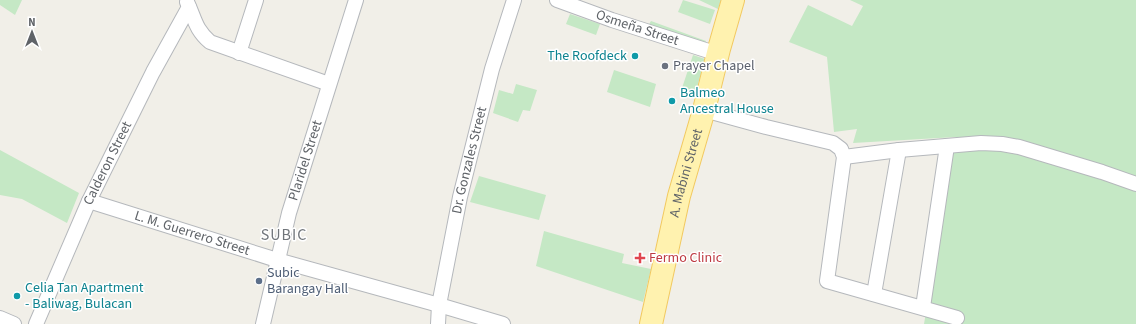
<svg xmlns="http://www.w3.org/2000/svg" width="1136" height="324" font-family="'Source Sans 3',sans-serif">
	<style>
		.green { fill: #c5e8c5 }
		.lines { fill: none; stroke-linecap: round; stroke-linejoin: round }
		.minor-casing { stroke: #b5b8bc; stroke-width: 16 }
		.primary-casing { stroke: #f2c960; stroke-width: 24 }
		.minor { stroke: #fff; stroke-width: 14 }
		.primary { stroke: #fff2af; stroke-width: 22 }
		.culture-dot { fill: #0f9aa8; stroke: #fff; stroke-width: 1.5 }
		.worship-dot { fill: #6b7280; stroke: #fff; stroke-width: 1.5 }
		.health-dot { fill: #e0444e; stroke: #fff; stroke-width: 1.5 }
		.service-dot { fill: #5c6f8a; stroke: #fff; stroke-width: 1.5 }
		.labels { text-anchor: middle; dominant-baseline: central; stroke-width: 3; stroke-linejoin: round; paint-order: stroke }
		.street-label { font-size: 14px; fill: #5f6368; stroke: #fff }
		.culture-label { font-size: 14px; fill: #0d838f; stroke: #fff; text-anchor: start }
		.worship-label { font-size: 14px; fill: #5b616d; stroke: #fff; text-anchor: start }
		.health-label { font-size: 14px; fill: #be3a42; stroke: #fff; text-anchor: start }
		.service-label { font-size: 14px; fill: #4e5e75; stroke: #fff; text-anchor: start }
		.quarter-label { font-size: 16px; letter-spacing: 1px; fill: #70757a; stroke: #fff }
	</style>
	<rect width="100%" height="100%" fill="#f1efe8"/>
	<g class="green">
		<polygon points="0,0 22,0 15,15 0,5"/>
		<polygon points="683,0 715,10 710,24 678,12"/>
		<polygon points="699,0 721,0 718,9"/>
		<polygon points="850,0 1136,0 1136,324 924,324 956,137 853,143 857,129 834,132 827,57 789,42 808,5 852,26 863,6"/>
		<polygon points="570,14 600,24 596,35 566,24"/>
		<polygon points="651,21 706,41 704,48 648,26"/>
		<polygon points="693,55 705,59 695,95 681,91"/>
		<polygon points="614,70 656,84 650,107 607,92"/>
		<polygon points="516,84 537,90 530,111 523,110 518,122 493,113 499,90 513,94"/>
		<polygon points="0,150 79,193 67,223 22,199 0,195"/>
		<polygon points="479,176 546,195 539,220 470,202"/>
		<polygon points="544,231 624,254 622,263 651,269 643,302 536,266"/>
	</g>
	<g class="lines">
		<defs>
			<g id="minor">
				<path id="s1" d="M557,0l55,20 106,34"/>
				<path d="M187,2c8,17 8,27 23,40l119,42"/>
				<polyline points="239,53 256,0"/>
				<polyline points="704,110 766,127 833,143 841,149 844,157 827,281 957,318"/>
				<polyline points="844,157 899,150 981,143 1002,144 1019,147 1102,172 1136,184"/>
				<path id="s2" d="M89,201l188,59 162,45 64,19"/>
				<polyline points="874,294 899,150"/>
				<polyline points="923,307 947,146"/>
				<polyline points="0,318 14,324"/>
				<path id="s3" d="M36,324l53,-123 64,-129 36,-65"/>
				<path id="s4" d="M263,324l26,-111 67,-213"/>
				<path id="s5" d="M438,324l1,-19 21,-108 32,-128 22,-69"/>
			</g>
			<g id="primary">
				<path id="s6" d="M651,324l28,-128 25,-86 15,-61 14,-49"/>
			</g>
		</defs>
		<use href="#minor" class="minor-casing"/>
		<use href="#primary" class="primary-casing"/>
		<use href="#minor" class="minor"/>
		<use href="#primary" class="primary"/>
	</g>
	<g class="culture-dot">
		<circle cx="635" cy="56" r="4"/>
		<circle cx="672" cy="101" r="4"/>
		<circle cx="17" cy="296" r="4"/>
	</g>
	<circle class="worship-dot" cx="665" cy="66" r="4"/>
	<path class="health-dot" d="M638 252h4v4h4v4h-4v4h-4v-4h-4v-4h4z"/>
	<circle class="service-dot" cx="259" cy="281" r="4"/>
	<g class="labels">
		<g class="street-label">
			<text stroke="none"><textPath href="#s1" startOffset="85">Osmeña Street</textPath></text>
			<text stroke="none"><textPath href="#s4" startOffset="169">Plaridel Street</textPath></text>
			<text stroke="none"><textPath href="#s5" startOffset="167">Dr. Gonzales Street</textPath></text>
			<text stroke="none"><textPath href="#s3" startOffset="176">Calderon Street</textPath></text>
			<text stroke="none"><textPath href="#s6" startOffset="155">A. Mabini Street</textPath></text>
			<text stroke="none"><textPath href="#s2" startOffset="108">L. M. Guerrero Street</textPath></text>
		</g>
		<g class="culture-label">
			<text x="627" y="56" text-anchor="end">The Roofdeck</text>
			<text x="680" y="93">Balmeo<tspan x="680" dy="16">Ancestral House</tspan></text>
			<text x="25" y="288">Celia Tan Apartment<tspan x="25" dy="16">- Baliwag, Bulacan</tspan></text>
		</g>
		<g class="worship-label">
			<text x="673" y="66">Prayer Chapel</text>
		</g>
		<g class="health-label">
			<text x="649" y="258">Fermo Clinic</text>
		</g>
		<g class="service-label">
			<text x="267" y="273">Subic<tspan x="267" dy="16">Barangay Hall</tspan></text>
		</g>
		<g class="quarter-label">
			<text x="284" y="235">SUBIC</text>
		</g>
	</g>
	<g transform="translate(32 32)" stroke="#ffffff" stroke-width="3" paint-order="stroke">
	<path d="M0-3L7 15L0 10L-7 15Z" fill="#5f6368"/>
	<text y="-6" font-size="11" font-weight="bold" text-anchor="middle" fill="#5f6368">N</text>
	</g>
</svg>
